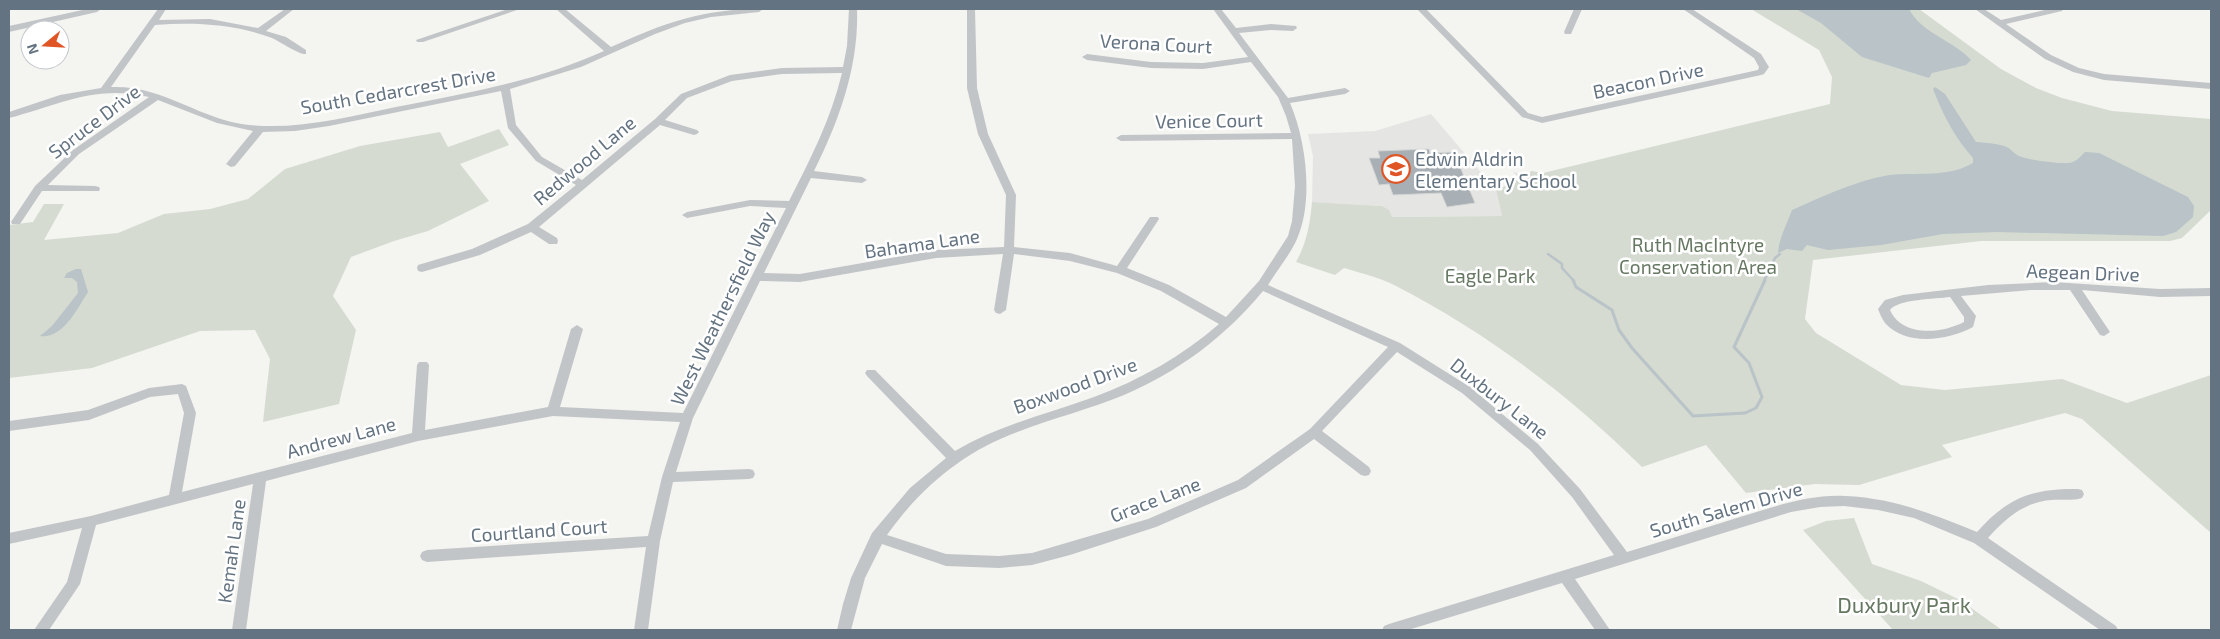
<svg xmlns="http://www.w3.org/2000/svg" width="2220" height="639" font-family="'Exo 2',sans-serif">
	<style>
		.built { fill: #e5e6e4 }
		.green { fill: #d5dbd1 }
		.water { fill: #b9c3c8 }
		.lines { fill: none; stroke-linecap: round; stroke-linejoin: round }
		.stream-far1 { stroke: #b9c3c8; stroke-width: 2.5 }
		.stream { stroke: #b9c3c8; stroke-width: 3 }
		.building { fill: #a8afb5; stroke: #d5d5d3 }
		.minor { fill: #c2c5c8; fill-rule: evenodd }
		.labels { text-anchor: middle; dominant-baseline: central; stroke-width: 5; stroke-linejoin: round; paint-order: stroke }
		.street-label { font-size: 19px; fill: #647381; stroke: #fff }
		.poi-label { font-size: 19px; fill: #647381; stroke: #fff; text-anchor: start }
		.park-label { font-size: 19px; fill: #667862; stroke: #fff }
		.near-park-label { font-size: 22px; fill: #667862; stroke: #fff }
	</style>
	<rect width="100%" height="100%" fill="#f4f4f0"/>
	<polygon class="built" points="1431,114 1496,190 1502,216 1392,217 1382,206 1312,202 1313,156 1308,134 1375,131"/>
	<g class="green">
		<path d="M1751,9h168l82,60 35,19 26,10 50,13 99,8v91l-29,28 -12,3h-189l-168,19 -8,59 11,14 85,52 44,5 117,-11 65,24 84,-28v158l-129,-114 -17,-6 -123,32 10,12 -93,28 -44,-1 -69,9 -40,-48 -64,22c-74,-73 -156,-135 -248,-182 -15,-8 -34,-12 -50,-17l-9,7 -39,-13c11,-20 14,-38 16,-60l70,4 7,4 3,7 110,-1 -6,-26 24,-11 -7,-8 10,7 5,-2 3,-5 12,2 287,-69 2,-27 -13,-27z"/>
		<polygon points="499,129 509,145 460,164 489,201 428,231 394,241 351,257 333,296 356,330 339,404 263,422 270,359 255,330 200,331 92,368 9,378 9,225 33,222 44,204 64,204 44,240 118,233 164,214 210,209 248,199 285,169 360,146 440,132 448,147"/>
		<polygon points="1854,518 1872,564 1921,581 1960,600 2002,630 1893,630 1803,530 1826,521"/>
	</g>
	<g class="water">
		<path d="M1796,9h113c12,24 44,31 62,51l-5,5 -34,8 -3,5 -67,-21 -41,-34z"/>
		<path d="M1935,87l10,7 31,48c10,1 21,1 31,5 4,2 7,7 12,9 9,4 40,8 50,7 7,-1 12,-7 16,-11l14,1 89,44 6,9 -1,11 -17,15 -13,4 -166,-4 -54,2 -62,11 -53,5 -21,-5 -5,6 -15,-2 -9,4c1,-15 9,-29 14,-43 27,-12 68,-31 98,-35 27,-3 58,3 83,-12v-5c-18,-20 -30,-43 -40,-69z"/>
		<path d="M76,269h5l7,23c-11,17 -25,47 -48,44l12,-10 26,-33 -1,-11 -5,-4h-8l3,-5z"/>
	</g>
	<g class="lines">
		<g class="stream-far1">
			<polyline points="1548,254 1562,264 1562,268 1574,281"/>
			<polyline points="1764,281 1775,258 1780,254"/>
		</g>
		<polyline class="stream" points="1573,280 1576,287 1612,310 1619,330 1632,348 1693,416 1745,413 1756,408 1762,397 1749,363 1734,347 1765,280"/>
	</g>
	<polygon class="building" points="1429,149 1430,153 1454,152 1475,203 1447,207 1441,193 1393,195 1389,184 1379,185 1369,158 1380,158 1378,151"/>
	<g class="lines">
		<g class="minor">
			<polygon points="87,9 101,9 97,12 9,32 9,26"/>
			<path d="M158,9h8l-7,11 51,-1 48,9 27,-19h9l-28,22 20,6 20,13v4c-7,1 -25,-12 -34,-16 -38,-14 -77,-16 -117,-13l-44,62c53,-2 89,33 138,38 49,5 99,-8 147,-18 71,-14 142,-26 208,-56l-48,-42h9l46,38c56,-25 90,-38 152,-38l-4,3 -48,5 -26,6 -30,11 -74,33 -71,22 6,36 26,32 40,23 73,-61 26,-25 49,-19 52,-7 61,-1 4,-21 2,-37h8c2,57 -18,112 -43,162l48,6 5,3 -5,3 -51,-5 -47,95 36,1 136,-24 68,-3 2,-52 -28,-61 -11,-46v-79h8l2,79 11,46 28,61 -2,52 56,6 47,13 33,-49h8l1,2 -32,49 42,17 57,32 33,-36 29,-45 4,-15 3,-35 -3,-47 -171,2 -5,-3 5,-3 170,-2 -5,-17 -8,-19 -27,-35 -48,7 -52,-1 -64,-8 -5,-3 5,-3 64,8 52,1 45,-6 -35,-48h8l15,19 35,-4 25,2 1,2 -4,3 -22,-1 -32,3 49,65 57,-10 5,3 -5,3 -55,9c16,37 24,97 7,136 -7,16 -20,31 -29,46l132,58 70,44 68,57 42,45 47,63c38,-12 76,-23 113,-35 34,-10 69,-23 105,-21 49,2 87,18 132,36 30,-34 56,-44 101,-43l4,1 2,4 -2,4c-9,3 -21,1 -31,2 -27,2 -46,19 -63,38l128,88 2,4h-18l-126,-87 -60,-25 -36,-8 -34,-4 -24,1 -29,5 -216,67 35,51h-15l-33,-47 -154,47h-26l2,-4 5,-2 225,-69 -42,-58 -42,-47 -68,-57 -65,-41 -75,79 47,36 2,4 -2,4 -4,1 -4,-1 -47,-36 -68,49 -90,39 -86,28 -38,10 -33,3 -53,-2 -64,-22 -17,34 -14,52h-14l6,-26 8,-26 21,-45 38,-45 36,-30 -79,-82 -2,-3 2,-3h8l80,81c44,-26 92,-37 139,-54 46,-17 88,-41 125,-73l-58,-33 -44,-18 -47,-12 -56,-7 -8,56 -6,4 -4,-1 -2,-3 9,-56 -67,4 -136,24 -40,-1 -67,137 -17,54 73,-3 4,1 2,4 -2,4 -4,1 -76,3 -13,59 -12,89h-14l12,-83 -219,15 -5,-2 -2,-4 2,-4 5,-2 221,-14 14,-59 18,-55 -127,-6 -135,25 -152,40 -20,149h-14l21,-146 -157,41 -16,59 -31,46h-15l33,-48 15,-54 -73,16v-11l82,-17 78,-21 15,-82 -6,-19 -28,3 -61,23 -80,11v-10l79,-11 61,-22 33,-4 4,2 10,27 -14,79 230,-59 5,-68 2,-3h8l2,3 -4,65 123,-23 23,-78 6,-4 6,4 -23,78 123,6 103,-205 -36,-2 -63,12 -5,-3 5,-3 63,-12 39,1c21,-41 42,-82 53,-128l-60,1 -50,7 -45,17 -22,22 32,10 2,2 -2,2 -3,1 -34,-10 -121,102 18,11 1,3 -1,3h-8l-18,-12 -51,23 -58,17 -4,-1 -1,-3 1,-3 54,-16 56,-25 48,-39 -40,-24 -28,-33 -7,-37 -172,35 -34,5 -32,1 -28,34 -4,1 -5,-3 27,-33 -36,-8 -59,-23 -79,54 -31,31 47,1 4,1 1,2 -1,2h-57l-22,33h-8l-1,-2 24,-36 38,-36 76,-53c-54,-13 -90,8 -140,21v-6l51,-17 41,-7zM1263,291l125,56 -78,82 -72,51 -90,39 -116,34 -33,3 -53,-2 -59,-19c34,-48 77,-84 133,-104 34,-13 70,-22 104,-36 54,-23 101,-58 139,-104z"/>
			<polygon points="508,9 520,9 423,42 417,42 416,40"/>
			<polygon points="1417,9 1426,9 1528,113 1542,117 1758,70 1759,67 1754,58 1683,9 1692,9 1761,54 1769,67 1764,74 1761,75 1542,123 1522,117"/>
			<polygon points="1574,9 1582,9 1571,34 1565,34 1564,32"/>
			<polygon points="1975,9 1984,9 2001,20 2049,9 2063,9 2062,11 2006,24 2051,55 2079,68 2104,74 2211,83 2211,89 2104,80 2073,72 2045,59"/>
			<path d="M2053,282l107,7 51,-1v8l-51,1 -78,-7 28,42 -6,4 -4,-1 -30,-45h-39l-70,6 15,20 -3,11c-24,13 -67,20 -88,-4 -3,-4 -5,-9 -7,-14l7,-9 18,-5 85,-10zM1950,297l14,20v5c-23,12 -62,15 -74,-12 8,-11 46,-11 60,-13z"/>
		</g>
	</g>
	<defs>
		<symbol id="school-ring" viewBox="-11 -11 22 22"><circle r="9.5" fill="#fff" stroke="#df5525" stroke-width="1.5"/><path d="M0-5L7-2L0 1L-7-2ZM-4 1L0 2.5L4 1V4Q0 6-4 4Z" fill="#df5525"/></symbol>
	</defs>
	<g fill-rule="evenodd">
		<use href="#school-ring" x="1380" y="153" width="32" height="32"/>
	</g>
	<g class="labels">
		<g class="street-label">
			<text transform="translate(1156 43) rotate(3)">Verona Court</text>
			<text transform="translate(1648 80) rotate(-12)">Beacon Drive</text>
			<text transform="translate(398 90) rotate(-10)">South Cedarcrest Drive</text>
			<text transform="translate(1209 120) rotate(-1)">Venice Court</text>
			<text transform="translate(94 121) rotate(-37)">Spruce Drive</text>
			<text transform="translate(584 160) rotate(-40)">Redwood Lane</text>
			<text transform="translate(922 243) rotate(-8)">Bahama Lane</text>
			<text transform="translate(2083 272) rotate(2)">Aegean Drive</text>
			<text transform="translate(722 308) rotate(-64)">West Weathersfield Way</text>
			<text transform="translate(1075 385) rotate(-20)">Boxwood Drive</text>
			<text transform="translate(1500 398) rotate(38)">Duxbury Lane</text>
			<text transform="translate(341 437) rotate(-15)">Andrew Lane</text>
			<text transform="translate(1155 499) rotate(-21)">Grace Lane</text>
			<text transform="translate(1726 509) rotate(-16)">South Salem Drive</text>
			<text transform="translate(539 530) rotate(-4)">Courtland Court</text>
			<text transform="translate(231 551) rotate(-82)">Kemah Lane</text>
		</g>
		<g class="poi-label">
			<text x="1415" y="158">Edwin Aldrin<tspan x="1415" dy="22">Elementary School</tspan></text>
		</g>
		<g class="park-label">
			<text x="1698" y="244">Ruth MacIntyre<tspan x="1698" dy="22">Conservation Area</tspan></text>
			<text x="1490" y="275">Eagle Park</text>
		</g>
		<g class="near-park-label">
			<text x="1904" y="604">Duxbury Park</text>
		</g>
	</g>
	<rect width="2220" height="639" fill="none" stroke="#647381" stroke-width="20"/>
	<g transform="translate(45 45) rotate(252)"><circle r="24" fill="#ffffff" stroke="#c1c7cd"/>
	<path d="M0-4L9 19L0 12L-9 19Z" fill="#df5525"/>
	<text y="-8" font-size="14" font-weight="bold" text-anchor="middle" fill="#647381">N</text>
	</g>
</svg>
